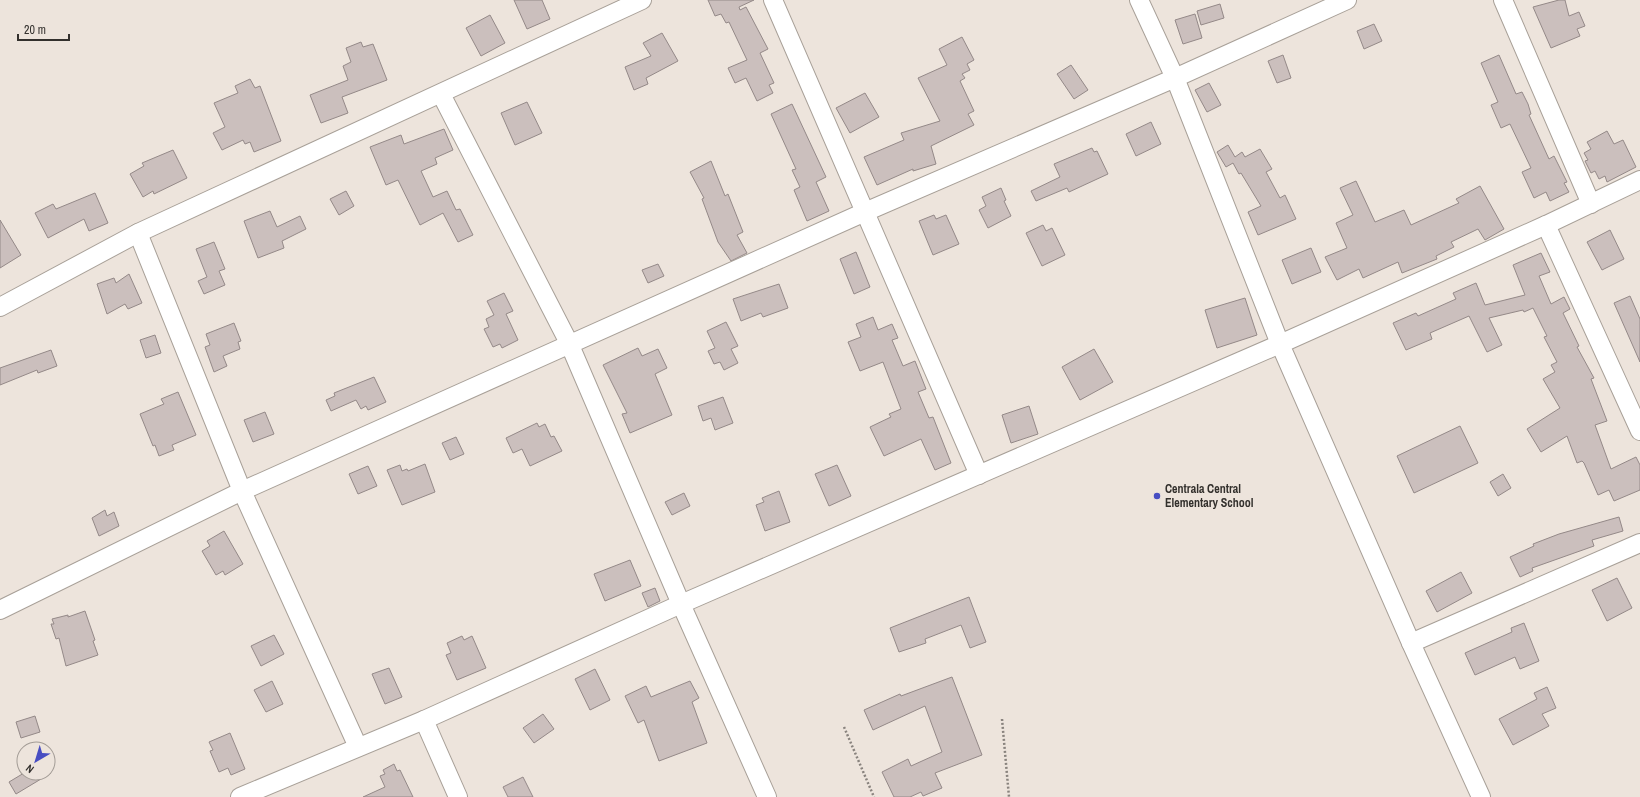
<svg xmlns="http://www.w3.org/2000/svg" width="1640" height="797" font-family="'Archivo Narrow',sans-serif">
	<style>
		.building { fill: #cbbfbd; stroke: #948988 }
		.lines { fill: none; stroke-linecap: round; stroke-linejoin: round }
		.minor-casing { stroke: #a8a098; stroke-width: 20 }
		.path { stroke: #89837e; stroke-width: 2.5; stroke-dasharray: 2 2; stroke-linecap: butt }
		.minor { stroke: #fff; stroke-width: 18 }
		.poi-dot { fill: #474dc2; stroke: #ede4dc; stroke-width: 1.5 }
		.labels { text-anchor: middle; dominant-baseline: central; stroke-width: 3.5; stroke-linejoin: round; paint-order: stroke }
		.poi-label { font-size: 12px; font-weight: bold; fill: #33302d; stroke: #ede4dc; text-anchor: start }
	</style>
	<rect width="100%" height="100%" fill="#ede4dc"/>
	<g class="building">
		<polygon points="514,0 542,0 550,19 527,29"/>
		<polygon points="708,0 754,0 739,7 740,10 746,7 768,49 760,53 774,83 769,85 773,93 757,101 746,78 735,83 728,68 747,60 729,22 726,23 721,14 715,16"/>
		<polygon points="1559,0 1565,0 1569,16 1579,12 1585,26 1577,29 1580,36 1551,48 1533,7"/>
		<polygon points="1220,4 1224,18 1201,25 1197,11"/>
		<polygon points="1195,14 1202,38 1183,44 1175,20"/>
		<polygon points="490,15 505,43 481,56 466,28"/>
		<polygon points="1374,24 1382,41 1364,49 1357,31"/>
		<polygon points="662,33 678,61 646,78 648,84 634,90 625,67 651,56 643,43"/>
		<polygon points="962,37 974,60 967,64 970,70 962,74 965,78 960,81 974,111 968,114 974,125 931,146 936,164 913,171 913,169 877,185 864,157 904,140 901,133 940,121 918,78 947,65 939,49"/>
		<polygon points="361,42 363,47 373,44 387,80 342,97 348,113 321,123 310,95 348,80 343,66 351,62 346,48"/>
		<polygon points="1283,55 1291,78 1277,83 1268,61"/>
		<polygon points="1499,55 1516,94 1522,92 1528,104 1531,114 1529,115 1549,159 1554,156 1567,182 1564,183 1569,192 1550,201 1546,192 1534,198 1522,172 1531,168 1510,124 1501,128 1491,105 1498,102 1481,63"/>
		<polygon points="1071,65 1088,90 1074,99 1057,74"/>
		<polygon points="250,79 255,88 260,86 281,141 254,152 250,142 245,144 243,140 222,150 213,133 225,127 214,103 238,93 235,86"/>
		<polygon points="1209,83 1221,105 1207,112 1195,90"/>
		<polygon points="865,93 879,117 850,133 836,108"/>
		<polygon points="527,102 542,133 515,145 501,113"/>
		<polygon points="792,104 826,177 816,182 829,211 807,221 794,190 800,187 792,170 796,169 771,114"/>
		<polygon points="1151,122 1161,144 1136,156 1126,134"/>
		<polygon points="444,129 453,150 435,158 437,164 421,171 433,197 447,191 456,210 460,209 473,235 458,242 443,213 420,225 398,180 386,185 370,147 401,135 404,144"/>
		<polygon points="1607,131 1614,144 1623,140 1636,167 1607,182 1605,176 1599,179 1595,171 1591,173 1585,161 1588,160 1584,153 1591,149 1587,142"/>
		<polygon points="1228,145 1235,157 1242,152 1245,157 1260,149 1272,169 1266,172 1280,198 1285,195 1296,219 1258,235 1248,212 1261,206 1241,173 1239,174 1233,163 1226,167 1217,152"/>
		<polygon points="1092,148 1094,152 1097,151 1108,174 1069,192 1067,188 1036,201 1031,191 1060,177 1054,164"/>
		<polygon points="173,150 187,178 154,194 153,191 143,197 130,174 144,166 142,163"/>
		<polygon points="711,161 725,196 728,194 743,232 737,235 747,253 731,261 718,242 702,199 704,198 690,172"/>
		<polygon points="1356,181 1375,222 1404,210 1411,225 1459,203 1456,199 1480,186 1504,229 1485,240 1478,229 1451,242 1454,247 1436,256 1437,259 1402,273 1398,262 1363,278 1359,269 1337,280 1325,257 1347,248 1336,223 1353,215 1340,188"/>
		<polygon points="1001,188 1006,200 1004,201 1011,216 988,228 979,210 986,206 982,197"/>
		<polygon points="346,191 354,206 339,215 330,199"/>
		<polygon points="95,193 108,223 89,231 84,219 48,238 35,213 53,204 56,209"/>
		<polygon points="270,211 277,227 300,216 306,229 282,241 284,248 258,258 244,221"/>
		<polygon points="934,215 936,219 946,215 959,244 933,255 919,221"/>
		<polygon points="0,220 21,255 0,268"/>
		<polygon points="1043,225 1046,231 1052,228 1065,255 1042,266 1026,233"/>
		<polygon points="1610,230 1624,259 1602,270 1587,242"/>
		<polygon points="214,242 225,269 219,271 225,285 204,294 198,281 207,277 196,249"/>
		<polygon points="1311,248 1321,272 1292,284 1282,260"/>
		<polygon points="856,252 870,287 854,294 840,259"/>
		<polygon points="1541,253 1550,272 1539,276 1551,304 1564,297 1570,309 1563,313 1579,346 1577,347 1594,378 1591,379 1607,421 1595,425 1611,469 1636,457 1640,465 1640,490 1614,501 1609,490 1598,495 1584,463 1582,461 1577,463 1567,436 1541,452 1527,429 1560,408 1543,379 1555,372 1551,365 1557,362 1544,337 1547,336 1533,308 1524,312 1523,310 1489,318 1502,345 1487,352 1469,316 1430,333 1432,339 1406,350 1393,323 1416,313 1418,316 1456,299 1453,293 1476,283 1485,305 1525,295 1513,265"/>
		<polygon points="658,264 664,276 648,283 642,270"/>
		<polygon points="129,274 142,303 128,309 125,304 107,314 97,284 114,278 116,283"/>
		<polygon points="779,284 788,308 763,317 761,313 741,321 733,299"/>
		<polygon points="504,293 513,311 506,314 518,340 502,348 500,344 493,347 484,329 489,327 486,319 494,315 487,301"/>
		<polygon points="1630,296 1640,319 1640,362 1614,303"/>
		<polygon points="1245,298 1257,335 1217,348 1205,310"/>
		<polygon points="873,317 878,330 892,324 898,338 892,340 903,366 915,361 926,389 918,392 929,418 933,417 951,463 935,470 921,439 884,456 870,427 891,417 889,414 901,409 883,362 860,371 848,342 861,337 856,324"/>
		<polygon points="726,322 738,346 731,349 738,363 724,370 720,362 714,364 708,351 715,348 707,331"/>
		<polygon points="234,323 241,341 238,342 240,349 223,356 227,366 214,372 205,347 210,345 206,334"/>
		<polygon points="155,335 161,353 146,358 140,340"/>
		<polygon points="638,348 642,356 658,349 667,368 655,374 672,415 630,433 622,414 627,413 603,365"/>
		<polygon points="1094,349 1113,382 1080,400 1062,367"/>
		<polygon points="51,350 57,366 38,373 37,370 0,385 0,368"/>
		<polygon points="374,377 386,402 368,410 366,406 361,409 356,400 331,411 326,400 335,396 334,393"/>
		<polygon points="178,392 196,435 172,445 174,450 159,456 155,445 153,446 140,414 164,404 161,399"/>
		<polygon points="723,397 733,423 715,430 711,418 703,421 698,406"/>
		<polygon points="1029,406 1038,434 1011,443 1002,415"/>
		<polygon points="265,412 274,434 253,442 244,420"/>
		<polygon points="537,423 539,427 545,424 551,437 554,436 562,451 530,466 522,449 513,453 506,438"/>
		<polygon points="1460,426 1478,463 1414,493 1397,456"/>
		<polygon points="456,437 464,454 450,460 442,443"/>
		<polygon points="425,464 435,492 402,505 387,470 400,465 402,471 407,469 408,471"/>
		<polygon points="837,465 851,496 829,506 815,474"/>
		<polygon points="368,466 377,486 358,494 349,474"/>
		<polygon points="1503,474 1511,488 1498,496 1490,482"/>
		<polygon points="779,491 790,522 765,531 756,505 764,502 762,498"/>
		<polygon points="684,493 690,506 672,515 665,502"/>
		<polygon points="105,510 107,516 114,512 119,526 99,536 92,518"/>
		<polygon points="1619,517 1623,531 1592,540 1594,546 1532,568 1533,571 1520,577 1510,557 1534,546 1533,544 1559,534"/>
		<polygon points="224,531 243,564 225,575 223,571 216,575 202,551 210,546 207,541"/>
		<polygon points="630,560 641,586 605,601 594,574"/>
		<polygon points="1461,572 1472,593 1437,612 1426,591"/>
		<polygon points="1617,578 1632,608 1607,621 1592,590"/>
		<polygon points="655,588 660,601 648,607 642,593"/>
		<polygon points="969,597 986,642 970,648 961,625 925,639 926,643 899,652 890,628"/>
		<polygon points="85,611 95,640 93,641 98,655 66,666 59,638 56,639 51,624 54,624 52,619 68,615 68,617"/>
		<polygon points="1524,623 1539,661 1520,669 1515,657 1475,675 1465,653 1512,632 1511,628"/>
		<polygon points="274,635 284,654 261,666 251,646"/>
		<polygon points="462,636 464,640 472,636 486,668 457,680 446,655 451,653 447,643"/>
		<polygon points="389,668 402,697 385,704 372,674"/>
		<polygon points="595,669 610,700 590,710 575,679"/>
		<polygon points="952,677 982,755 935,773 942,788 923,796 921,792 910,797 894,797 882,772 908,759 911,766 942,752 925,706 873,730 864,710 900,694 901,696"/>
		<polygon points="272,681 283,704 266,712 254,690"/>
		<polygon points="690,681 699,698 692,702 707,743 659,761 644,720 638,723 625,696 646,686 651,697"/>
		<polygon points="1547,687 1556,708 1542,714 1549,726 1513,745 1499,719 1537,699 1534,693"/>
		<polygon points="543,714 554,729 534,743 523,728"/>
		<polygon points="35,716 40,732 21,738 16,722"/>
		<polygon points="230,733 245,769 231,775 228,768 219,772 210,751 213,750 209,742"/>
		<polygon points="394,764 397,771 400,770 413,797 363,797 385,787 380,776 385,774 383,770"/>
		<polygon points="24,773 51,773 16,794 9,782"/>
		<polygon points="523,777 533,797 508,797 503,787"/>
	</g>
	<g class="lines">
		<defs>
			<g id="minor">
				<polyline points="773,0 979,475"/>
				<polyline points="1139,0 1175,78 1280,344 1411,643 1481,797"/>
				<polyline points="1503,0 1591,204"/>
				<polyline points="441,94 569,343 681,604 767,797"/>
				<polyline points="1546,225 1640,431"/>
				<polyline points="138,233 242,491 358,747"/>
				<polyline points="0,307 138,233 642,0"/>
				<polyline points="0,610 242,491 865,212 1175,78 1347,0"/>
				<polyline points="1411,643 1640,543"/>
				<polyline points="424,720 458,797"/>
				<polyline points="240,797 424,720 681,604 1280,344 1546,225 1640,180"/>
			</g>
		</defs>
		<use href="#minor" class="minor-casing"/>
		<g class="path">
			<polyline points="1002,719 1009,797"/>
			<polyline points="844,727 874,797"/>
		</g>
		<use href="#minor" class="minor"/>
	</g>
	<circle class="poi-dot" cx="1157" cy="496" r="4"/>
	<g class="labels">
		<g class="poi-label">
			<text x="1165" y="489">Centrala Central<tspan x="1165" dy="14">Elementary School</tspan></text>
		</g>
	</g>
	<g transform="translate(36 761) rotate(218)"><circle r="19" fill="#ede4dc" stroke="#a39c96"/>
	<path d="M0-3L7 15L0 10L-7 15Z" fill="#474dc2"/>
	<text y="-6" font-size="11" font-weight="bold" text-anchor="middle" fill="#33302d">N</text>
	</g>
	<path d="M18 34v6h51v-6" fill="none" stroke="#33302d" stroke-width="2"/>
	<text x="24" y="34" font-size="12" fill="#33302d" stroke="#ede4dc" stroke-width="3" paint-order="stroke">20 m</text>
</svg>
